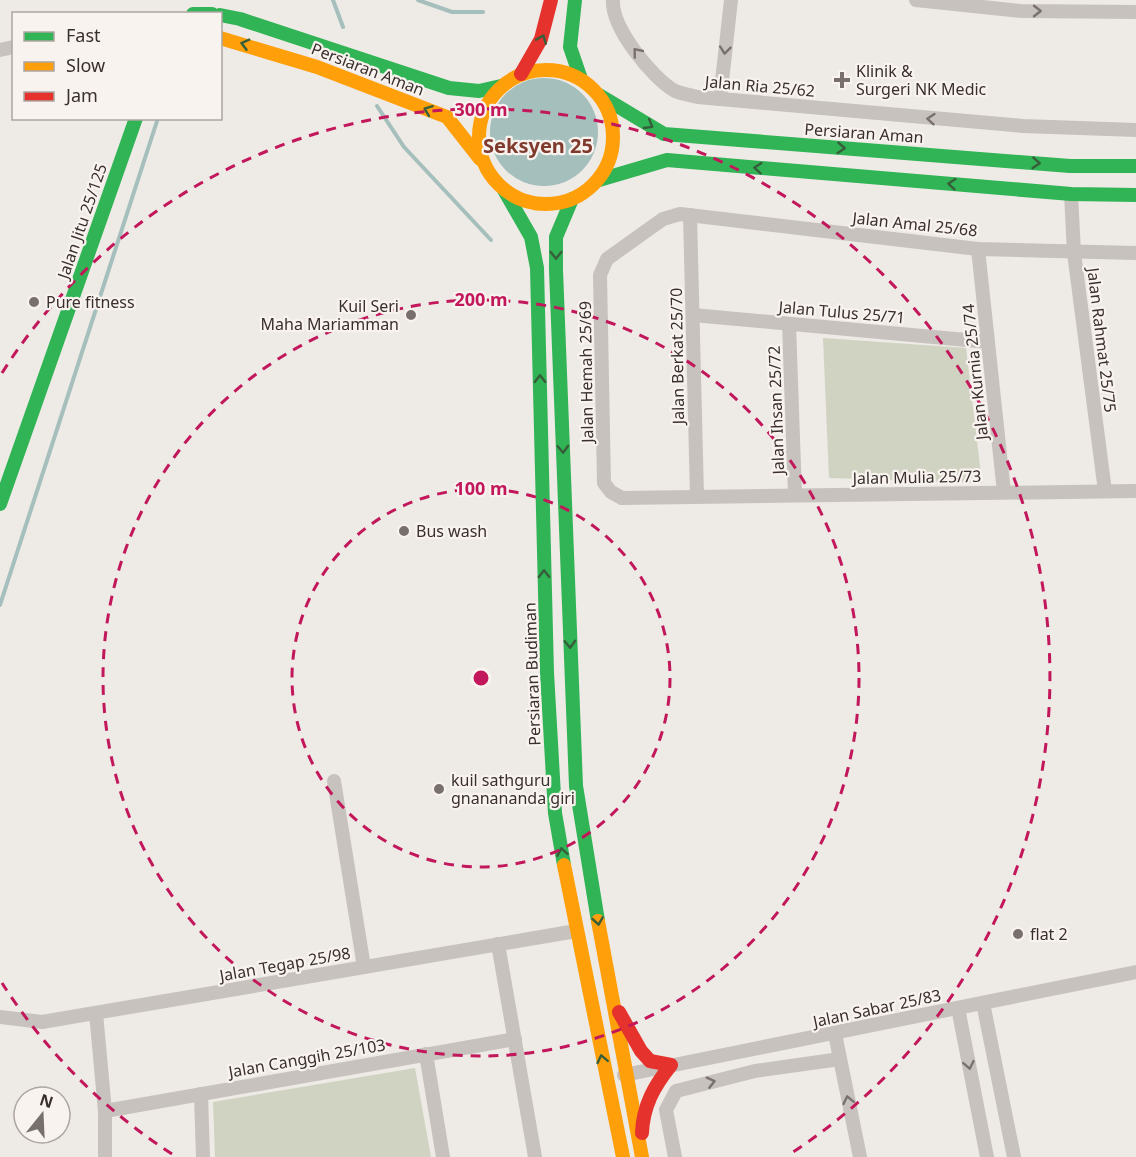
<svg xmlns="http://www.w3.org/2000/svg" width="1136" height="1157" font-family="'Noto Sans',sans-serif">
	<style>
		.green { fill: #d0d3c1 }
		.water { fill: #a4bfbc }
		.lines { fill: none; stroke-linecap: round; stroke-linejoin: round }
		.stream { stroke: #a4bfbc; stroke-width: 4 }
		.street { stroke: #c8c2be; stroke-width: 14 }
		.fast { stroke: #30b455; stroke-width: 14 }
		.slow { stroke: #ff9f0a; stroke-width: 14 }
		.jam { stroke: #e5322d; stroke-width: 14 }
		.oneway { stroke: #79716e }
		.oneway2 { stroke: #365e3a }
		.ring { fill: none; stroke: #c2185b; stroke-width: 3; stroke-dasharray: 10 8 }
		.poi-dot { fill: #78706d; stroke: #f9f3ef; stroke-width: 2 }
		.labels { text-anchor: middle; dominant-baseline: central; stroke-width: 4.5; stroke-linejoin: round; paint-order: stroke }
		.street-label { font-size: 16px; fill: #392f2c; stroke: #f9f3ef }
		.poi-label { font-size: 16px; fill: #392f2c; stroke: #f9f3ef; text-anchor: start }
		.quarter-label { font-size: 20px; font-weight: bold; fill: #7f3a2d; stroke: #f9f3ef }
		.centre { fill: #c2185b; stroke: #f9f3ef; stroke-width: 3 }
		.ring-label { font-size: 18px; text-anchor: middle; font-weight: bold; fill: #c2185b; stroke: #f9f3ef; stroke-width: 4.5; stroke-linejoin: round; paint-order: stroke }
	</style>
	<rect width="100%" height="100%" fill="#eeeae6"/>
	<g class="green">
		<polygon points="823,338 966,348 982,483 829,478"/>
		<polygon points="415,1068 431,1157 215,1157 213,1102"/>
	</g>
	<circle class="water" cx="544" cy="132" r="54"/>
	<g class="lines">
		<g class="stream">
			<polyline points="333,0 343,27"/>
			<polyline points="418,0 452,12 483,12"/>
			<polyline points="377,106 404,147 491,240"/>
			<polyline points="0,605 158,118"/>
		</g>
		<g class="street">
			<path d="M613,0c-2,27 39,78 62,91 7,3 16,4 23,6l325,29 113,4"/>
			<polyline points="916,0 1021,11 1136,12"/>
			<polyline points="0,50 14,47"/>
			<polyline points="720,99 731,0"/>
			<polyline points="1071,194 1074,253 1105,491"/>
			<polyline points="690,215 697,496"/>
			<polyline points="978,249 1004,492"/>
			<polyline points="1136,253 978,249 680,214 663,219 607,259 600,275 604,483 611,492 622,498 1136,491"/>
			<polyline points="693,315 988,342"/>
			<polyline points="789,324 795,495"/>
			<polyline points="334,781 364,967"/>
			<polyline points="498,944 535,1157"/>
			<polyline points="983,1003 1014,1157"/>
			<polyline points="958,1008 987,1157"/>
			<polyline points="96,1013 105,1111 105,1157"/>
			<polyline points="0,1017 42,1022 576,931"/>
			<polyline points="835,1034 860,1157"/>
			<polyline points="426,1054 443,1157"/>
			<polyline points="624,1075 1136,972"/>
			<polyline points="201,1094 203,1157"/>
			<polyline points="105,1111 515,1039"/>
			<polyline points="675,1157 666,1110 676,1091 755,1071 840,1059"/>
		</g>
		<g class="fast">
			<polyline points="575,0 570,47 581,79"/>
			<polyline points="193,14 212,14"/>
			<polyline points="220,15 240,19 449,88 479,91 501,86"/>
			<polyline points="599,95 664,134 1070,166 1136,166"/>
			<polyline points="599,180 667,160 1071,194 1136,195"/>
			<polyline points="504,190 531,237 537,268 547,673 555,813 564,865"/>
			<polyline points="572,199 556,237 556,270 576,786 598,921"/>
			<polyline points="0,504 136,118"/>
		</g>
		<g class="slow">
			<polyline points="220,38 317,67 447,117 480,159"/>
			<circle cx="546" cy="137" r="67"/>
			<polyline points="564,865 623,1157"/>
			<polyline points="598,921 642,1157"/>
		</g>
		<g class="jam">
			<polyline points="521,74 541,39 551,0"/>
			<path d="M619,1012l22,39 9,10 21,4c-17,21 -28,41 -29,68"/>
		</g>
	</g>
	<defs><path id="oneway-chevron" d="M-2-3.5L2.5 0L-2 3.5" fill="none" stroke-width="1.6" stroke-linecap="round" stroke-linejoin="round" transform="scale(1.5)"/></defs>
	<g class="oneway">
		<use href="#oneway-chevron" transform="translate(1037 11)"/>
		<use href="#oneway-chevron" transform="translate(725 50) rotate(96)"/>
		<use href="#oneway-chevron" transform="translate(637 52) rotate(-129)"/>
		<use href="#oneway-chevron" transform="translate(931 119) rotate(-175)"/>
		<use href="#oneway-chevron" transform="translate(969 1065) rotate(79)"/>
		<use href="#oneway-chevron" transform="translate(711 1082) rotate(-14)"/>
		<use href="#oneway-chevron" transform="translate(848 1100) rotate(-102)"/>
	</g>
	<g class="oneway2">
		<use href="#oneway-chevron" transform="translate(542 39) rotate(-68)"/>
		<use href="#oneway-chevron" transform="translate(245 44) rotate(-165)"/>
		<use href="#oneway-chevron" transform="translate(428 110) rotate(-159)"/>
		<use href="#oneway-chevron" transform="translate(649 125) rotate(31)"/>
		<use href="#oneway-chevron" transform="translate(841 148) rotate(4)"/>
		<use href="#oneway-chevron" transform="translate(1036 163) rotate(4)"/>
		<use href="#oneway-chevron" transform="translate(758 168) rotate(-175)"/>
		<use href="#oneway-chevron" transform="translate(952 184) rotate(-175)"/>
		<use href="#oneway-chevron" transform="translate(556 255) rotate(90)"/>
		<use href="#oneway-chevron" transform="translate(540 379) rotate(-91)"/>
		<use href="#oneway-chevron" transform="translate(563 449) rotate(88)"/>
		<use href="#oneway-chevron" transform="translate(544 574) rotate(-91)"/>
		<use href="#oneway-chevron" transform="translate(570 644) rotate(88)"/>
		<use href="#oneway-chevron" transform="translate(562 852) rotate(-100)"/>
		<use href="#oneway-chevron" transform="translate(598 921) rotate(81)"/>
		<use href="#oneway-chevron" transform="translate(602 1059) rotate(-102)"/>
	</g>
	<g class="ring">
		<circle cx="481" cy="678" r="189"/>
		<circle cx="481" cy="678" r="378"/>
		<path d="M172 1154A568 568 0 0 1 2 983M2 373A568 568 0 1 1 790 1154"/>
	</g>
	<g class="poi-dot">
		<path d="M839 71h6v6h6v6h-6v6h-6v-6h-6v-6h6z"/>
		<circle cx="34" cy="302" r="6"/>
		<circle cx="411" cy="315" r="6"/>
		<circle cx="404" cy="531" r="6"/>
		<circle cx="439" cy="789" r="6"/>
		<circle cx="1018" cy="934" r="6"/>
	</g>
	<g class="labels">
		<g class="street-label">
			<text transform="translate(368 69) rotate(21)">Persiaran Aman</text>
			<text transform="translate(760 86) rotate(5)">Jalan Ria 25/62</text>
			<text transform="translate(864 133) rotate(4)">Persiaran Aman</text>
			<text transform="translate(82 221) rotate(-71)">Jalan Jitu 25/125</text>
			<text transform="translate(915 224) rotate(6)">Jalan Amal 25/68</text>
			<text transform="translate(842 312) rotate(5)">Jalan Tulus 25/71</text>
			<text transform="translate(1102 340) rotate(83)">Jalan Rahmat 25/75</text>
			<text transform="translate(677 356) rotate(-91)">Jalan Berkat 25/70</text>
			<text transform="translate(586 372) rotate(-91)">Jalan Hemah 25/69</text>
			<text transform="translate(975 372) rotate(-96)">Jalan Kurnia 25/74</text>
			<text transform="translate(776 410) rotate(-92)">Jalan Ihsan 25/72</text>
			<text transform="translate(917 477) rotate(-1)">Jalan Mulia 25/73</text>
			<text transform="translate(532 674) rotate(-92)">Persiaran Budiman</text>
			<text transform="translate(285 964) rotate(-10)">Jalan Tegap 25/98</text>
			<text transform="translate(877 1008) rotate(-12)">Jalan Sabar 25/83</text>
			<text transform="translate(307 1058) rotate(-10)">Jalan Canggih 25/103</text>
		</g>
		<g class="poi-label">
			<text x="856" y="71">Klinik &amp;<tspan x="856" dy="18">Surgeri NK Medic</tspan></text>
			<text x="46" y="302">Pure fitness</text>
			<text x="399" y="306" text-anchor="end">Kuil Seri<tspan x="399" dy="18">Maha Mariamman</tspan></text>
			<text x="416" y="531">Bus wash</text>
			<text x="451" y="780">kuil sathguru<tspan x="451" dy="18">gnanananda giri</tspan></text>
			<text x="1030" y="934">flat 2</text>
		</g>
		<g class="quarter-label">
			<text x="538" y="145">Seksyen 25</text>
		</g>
	</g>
	<circle cx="481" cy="678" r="9" class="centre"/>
	<g class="ring-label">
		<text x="481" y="116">300 m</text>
		<text x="481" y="306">200 m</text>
		<text x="481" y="495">100 m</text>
	</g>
	<rect x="12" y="12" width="210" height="108" fill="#f9f3ef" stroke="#aca5a1" stroke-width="1.5"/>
	<rect x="24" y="32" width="30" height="9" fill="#30b455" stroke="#aca5a1" stroke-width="1.5"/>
	<text x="66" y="42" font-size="18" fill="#392f2c">Fast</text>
	<rect x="24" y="62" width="30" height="9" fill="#ff9f0a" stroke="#aca5a1" stroke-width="1.5"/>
	<text x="66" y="72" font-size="18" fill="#392f2c">Slow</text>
	<rect x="24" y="92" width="30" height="9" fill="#e5322d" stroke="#aca5a1" stroke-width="1.5"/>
	<text x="66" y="102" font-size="18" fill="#392f2c">Jam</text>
	<g transform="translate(42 1115) rotate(18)"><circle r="28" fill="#f9f3ef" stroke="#aca5a1" stroke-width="1.5"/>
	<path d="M0-4.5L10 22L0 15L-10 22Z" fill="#78706d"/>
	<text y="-9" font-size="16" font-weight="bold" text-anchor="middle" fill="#392f2c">N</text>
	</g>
</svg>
